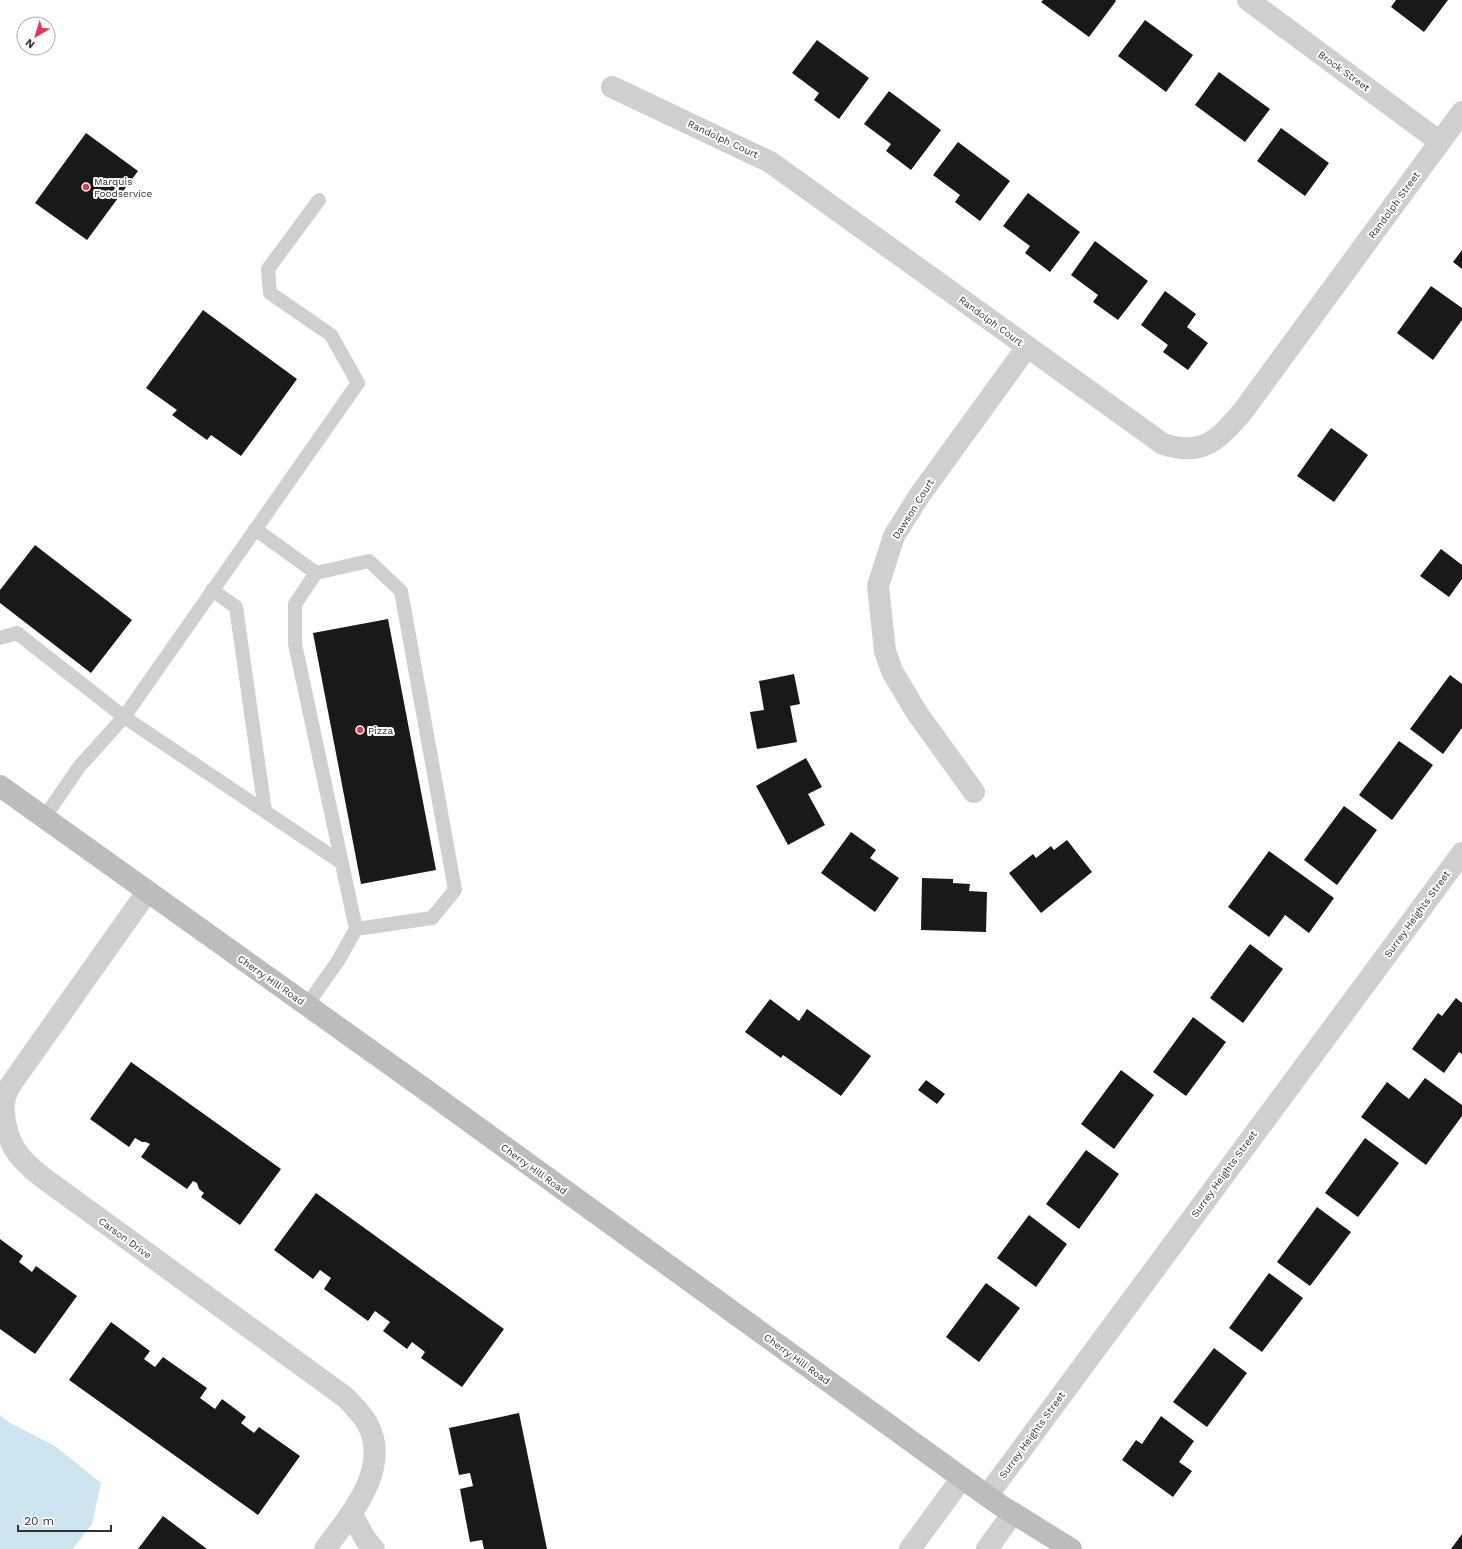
<svg xmlns="http://www.w3.org/2000/svg" width="1462" height="1549" font-family="'Work Sans',sans-serif">
	<style>
		.water { fill: #cde5ee }
		.building { fill: #191919 }
		.lines { fill: none; stroke-linecap: round; stroke-linejoin: round }
		.lane { stroke: #cfcfcf; stroke-width: 14 }
		.street { stroke: #cfcfcf; stroke-width: 22 }
		.secondary { stroke: #bcbcbc; stroke-width: 22 }
		.poi-dot { fill: #e83557; stroke: #fff; stroke-width: 1.5 }
		.labels { text-anchor: middle; dominant-baseline: central; stroke-width: 4; stroke-linejoin: round; paint-order: stroke }
		.street-label { font-size: 10px; fill: #323232; stroke: #fff }
		.poi-label { font-size: 10px; fill: #323232; stroke: #fff; text-anchor: start }
	</style>
	<rect width="100%" height="100%" fill="#fff"/>
	<polygon class="water" points="0,1415 10,1423 55,1446 101,1483 92,1524 73,1549 0,1549"/>
	<g class="building">
		<polygon points="1043,0 1115,0 1116,1 1089,37 1041,2"/>
		<polygon points="1396,0 1448,0 1424,32 1391,7"/>
		<polygon points="1145,20 1193,55 1166,92 1118,56"/>
		<polygon points="817,40 869,78 839,119 814,100 819,93 792,73"/>
		<polygon points="1219,72 1270,109 1245,142 1195,105"/>
		<polygon points="889,91 941,130 911,170 886,151 891,144 864,124"/>
		<polygon points="1281,128 1329,163 1305,196 1257,161"/>
		<polygon points="86,133 138,171 87,240 35,203"/>
		<polygon points="958,142 1010,181 980,221 955,202 960,195 933,175"/>
		<polygon points="1028,193 1080,232 1050,272 1025,253 1030,246 1003,226"/>
		<polygon points="1095,241 1148,281 1118,320 1093,302 1098,295 1071,275"/>
		<polygon points="1462,250 1462,269 1453,262"/>
		<polygon points="1431,286 1462,308 1462,320 1433,360 1397,333"/>
		<polygon points="1165,291 1196,314 1187,327 1208,343 1188,370 1163,352 1168,345 1141,325"/>
		<polygon points="203,310 297,379 241,456 211,435 207,440 172,415 177,410 146,388"/>
		<polygon points="1331,428 1368,455 1334,502 1297,476"/>
		<polygon points="35,545 132,620 91,673 0,603 0,590"/>
		<polygon points="1441,549 1462,565 1462,579 1449,597 1420,576"/>
		<polygon points="388,619 436,870 361,884 313,633"/>
		<polygon points="794,674 800,704 790,706 797,742 757,749 750,712 764,710 759,681"/>
		<polygon points="1450,675 1462,684 1462,728 1443,754 1410,729"/>
		<polygon points="1399,741 1433,765 1392,820 1359,795"/>
		<polygon points="806,758 822,787 808,794 825,825 788,845 756,786"/>
		<polygon points="1344,806 1377,830 1337,885 1304,860"/>
		<polygon points="851,832 876,850 870,858 899,878 875,912 821,873"/>
		<polygon points="1067,840 1092,872 1041,913 1009,873 1033,854 1036,858 1051,846 1054,850"/>
		<polygon points="1269,851 1334,898 1309,933 1285,915 1269,937 1228,907"/>
		<polygon points="922,878 953,879 953,883 970,884 969,891 987,892 986,932 921,930"/>
		<polygon points="1250,944 1283,969 1243,1023 1210,998"/>
		<polygon points="1456,998 1462,1003 1462,1054 1459,1052 1444,1073 1412,1049 1438,1013 1442,1016"/>
		<polygon points="770,999 799,1021 807,1009 871,1056 841,1096 783,1055 781,1058 745,1032"/>
		<polygon points="1193,1017 1226,1042 1186,1096 1153,1072"/>
		<polygon points="131,1062 281,1169 240,1225 201,1197 204,1193 199,1189 197,1183 193,1181 187,1189 141,1157 150,1144 146,1142 142,1142 135,1138 129,1147 90,1119"/>
		<polygon points="1121,1070 1154,1095 1114,1149 1081,1124"/>
		<polygon points="1425,1078 1462,1105 1462,1116 1426,1165 1361,1117 1387,1082 1409,1099"/>
		<polygon points="926,1080 945,1094 937,1104 918,1090"/>
		<polygon points="1365,1138 1399,1163 1358,1217 1325,1193"/>
		<polygon points="1086,1150 1119,1174 1079,1229 1046,1204"/>
		<polygon points="316,1193 504,1329 462,1387 421,1358 425,1352 412,1342 407,1349 383,1331 390,1322 375,1311 368,1321 324,1289 331,1278 320,1270 313,1279 274,1250"/>
		<polygon points="1317,1207 1351,1232 1310,1286 1277,1262"/>
		<polygon points="1029,1215 1067,1244 1036,1287 997,1258"/>
		<polygon points="0,1239 23,1256 19,1262 32,1272 36,1266 77,1296 35,1354 0,1329"/>
		<polygon points="1269,1273 1303,1298 1262,1352 1229,1328"/>
		<polygon points="986,1283 1020,1308 979,1362 946,1337"/>
		<polygon points="111,1322 150,1351 144,1359 155,1367 163,1357 207,1388 200,1398 215,1409 222,1399 246,1417 241,1423 254,1433 259,1427 300,1456 258,1515 69,1380"/>
		<polygon points="1214,1348 1247,1373 1207,1427 1173,1402"/>
		<polygon points="519,1413 547,1549 484,1549 482,1540 470,1542 460,1489 473,1486 470,1473 459,1475 449,1428"/>
		<polygon points="1161,1416 1194,1441 1179,1462 1192,1471 1173,1497 1122,1460 1136,1440 1142,1444"/>
		<polygon points="163,1516 207,1549 138,1549"/>
		<polygon points="1462,1534 1462,1549 1451,1549"/>
	</g>
	<g class="lines">
		<g class="lane">
			<polyline points="255,529 316,573"/>
			<polyline points="212,590 236,607 265,811"/>
			<polyline points="0,638 17,633 124,717 342,863"/>
			<polyline points="44,818 79,767 124,717 358,383 331,335 270,293 268,269 319,200"/>
			<polyline points="307,1005 338,961 356,929 432,918 455,890 401,591 369,561 316,573 295,604 295,644 356,929"/>
		</g>
		<g class="street">
			<polyline points="1248,0 1440,142"/>
			<path d="M612,87l158,75 393,282c40,13 55,-4 80,-33l219,-299"/>
			<polyline points="974,792 917,713 892,671 885,651 878,586 894,536 919,496 1027,347"/>
			<path d="M147,892l-133,188c-3,4 -6,9 -8,14 -3,9 -3,18 -1,28 5,27 16,38 37,55l303,220c8,8 16,16 22,26 25,45 -16,91 -42,126"/>
			<polyline points="987,1496 1462,853"/>
			<polyline points="351,1513 366,1540 374,1549"/>
			<polyline points="910,1549 962,1478"/>
			<polyline points="987,1549 1013,1513"/>
		</g>
		<polyline class="secondary" points="0,786 437,1098 962,1478 1000,1505 1071,1549"/>
	</g>
	<g class="poi-dot">
		<circle cx="86" cy="187" r="4"/>
		<circle cx="360" cy="730" r="4"/>
	</g>
	<g class="labels">
		<g class="street-label">
			<text transform="translate(1344 71) rotate(36)">Brock Street</text>
			<text transform="translate(723 139) rotate(25)">Randolph Court</text>
			<text transform="translate(1394 205) rotate(-54)">Randolph Street</text>
			<text transform="translate(991 321) rotate(36)">Randolph Court</text>
			<text transform="translate(913 509) rotate(-58)">Dawson Court</text>
			<text transform="translate(1417 914) rotate(-54)">Surrey Heights Street</text>
			<text transform="translate(271 980) rotate(35)">Cherry Hill Road</text>
			<text transform="translate(534 1169) rotate(36)">Cherry Hill Road</text>
			<text transform="translate(1224 1174) rotate(-54)">Surrey Heights Street</text>
			<text transform="translate(125 1238) rotate(36)">Carson Drive</text>
			<text transform="translate(797 1359) rotate(36)">Cherry Hill Road</text>
			<text transform="translate(1032 1435) rotate(-54)">Surrey Heights Street</text>
		</g>
		<g class="poi-label">
			<text x="94" y="181">Marquis<tspan x="94" dy="12">Foodservice</tspan></text>
			<text x="368" y="730">Pizza</text>
		</g>
	</g>
	<g transform="translate(36 36) rotate(218)"><circle r="19" fill="#ffffff" stroke="#adadad"/>
	<path d="M0-3L7 15L0 10L-7 15Z" fill="#e83557"/>
	<text y="-6" font-size="11" font-weight="bold" text-anchor="middle" fill="#323232">N</text>
	</g>
	<path d="M18 1525v6h93v-6" fill="none" stroke="#323232" stroke-width="2"/>
	<text x="24" y="1525" font-size="12" fill="#323232" stroke="#ffffff" stroke-width="3" paint-order="stroke">20 m</text>
</svg>
